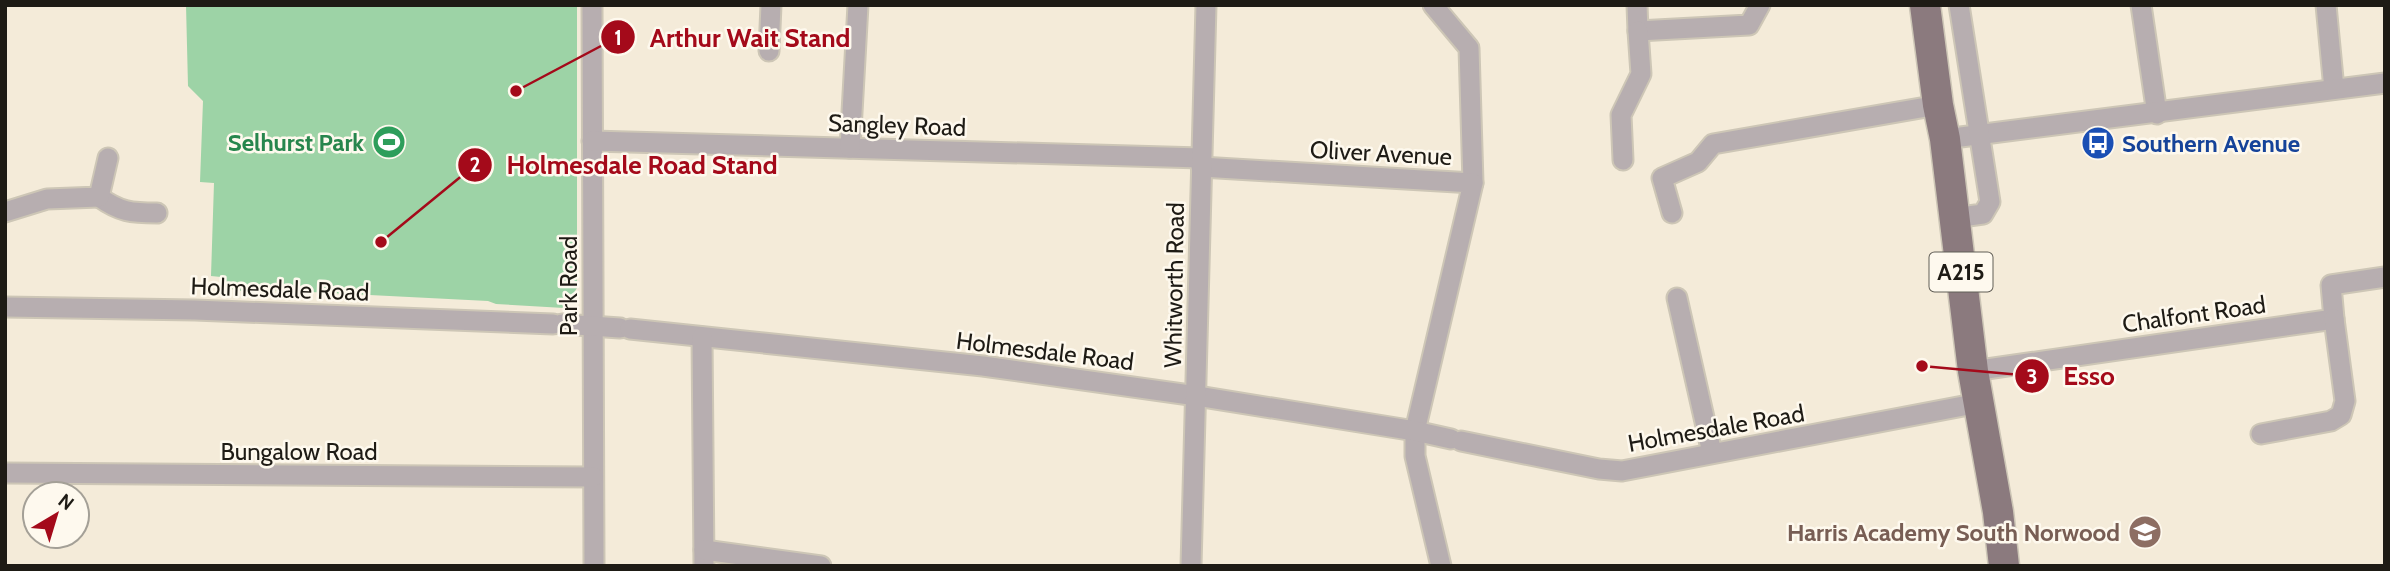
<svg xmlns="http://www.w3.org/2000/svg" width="2390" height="571" font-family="Cabin,sans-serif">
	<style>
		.green { fill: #9dd3a6 }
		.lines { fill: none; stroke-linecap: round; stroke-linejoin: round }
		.street-casing { stroke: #cdc6b6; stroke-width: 23 }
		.primary-casing { stroke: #cdc6b6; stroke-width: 33 }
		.street { stroke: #b7aeb0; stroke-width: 19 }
		.primary { stroke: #8b7a7e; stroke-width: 30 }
		.labels { text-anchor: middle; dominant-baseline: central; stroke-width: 5; stroke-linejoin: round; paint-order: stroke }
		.shield { fill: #fef9ee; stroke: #615e56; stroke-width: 2 }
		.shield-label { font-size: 23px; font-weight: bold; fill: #1e1b15 }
		.street-label { font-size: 24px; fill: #1e1b15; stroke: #fef9ee }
		.leisure-label { font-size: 24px; font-weight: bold; fill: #27864d; stroke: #fef9ee; text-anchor: end }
		.transit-label { font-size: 24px; font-weight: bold; fill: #164399; stroke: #fef9ee; text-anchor: start }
		.education-label { font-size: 24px; font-weight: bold; fill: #785e54; stroke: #fef9ee; text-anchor: end }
		.leader { fill: none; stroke: #a40a1a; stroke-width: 2.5 }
		.callout-dot { fill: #a40a1a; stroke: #fef9ee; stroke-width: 2.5 }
		.mark-label { font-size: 21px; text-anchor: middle; font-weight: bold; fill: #fff }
		.callout-label { font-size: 26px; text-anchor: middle; font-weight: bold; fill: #a40a1a; stroke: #fef9ee; stroke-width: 5; stroke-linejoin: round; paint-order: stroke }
	</style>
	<rect width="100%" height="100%" fill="#f4ebd9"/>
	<polygon class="green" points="186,5 577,5 577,288 564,308 496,304 488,301 271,290 234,291 221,277 211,276 214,183 200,182 203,101 188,86"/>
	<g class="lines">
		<defs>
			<g id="street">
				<polyline points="592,5 594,566"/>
				<polyline points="1433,5 1469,48 1473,183"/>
				<polyline points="1637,5 1638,31 1749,25 1760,5"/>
				<polyline points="2141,5 2157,114"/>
				<polyline points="2326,5 2334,89"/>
				<polyline points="769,51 771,5"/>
				<polyline points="1945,139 2385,83"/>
				<polyline points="592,141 1201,158"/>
				<polyline points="850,148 858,5"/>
				<polyline points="1623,160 1621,115 1641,74 1638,31"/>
				<polyline points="1201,167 1473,183 1415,431 1415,456 1441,566"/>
				<path d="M99,197c21,15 32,16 58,16"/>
				<polyline points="5,212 47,199 99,197 108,158"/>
				<polyline points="1672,213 1662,178 1698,162 1713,144 1938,105"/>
				<polyline points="1954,218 1983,214 1990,202 1959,5"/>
				<polyline points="1677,298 1712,453"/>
				<polyline points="5,307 195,310 553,324"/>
				<polyline points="562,324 620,328"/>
				<polyline points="630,329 983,366 1197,396 1415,431 1451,439"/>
				<polyline points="702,337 704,566"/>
				<polyline points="1973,371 2334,319 2331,285 2385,277"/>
				<polyline points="2261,434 2331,421 2341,415 2345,401 2334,319"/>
				<polyline points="1461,441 1599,469 1622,471 1979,403"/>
				<polyline points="5,473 593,477"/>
				<polyline points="704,550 821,566"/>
				<polyline points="1191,566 1206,5"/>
			</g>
			<polyline id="primary" points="1925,5 1938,105 1945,139 1973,371 1998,512 2004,566"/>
		</defs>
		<use href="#street" class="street-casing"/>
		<use href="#primary" class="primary-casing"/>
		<use href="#street" class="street"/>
		<use href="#primary" class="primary"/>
	</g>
	<defs>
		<symbol id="stadium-disc" viewBox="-11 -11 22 22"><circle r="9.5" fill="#2e9e5b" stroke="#fef9ee"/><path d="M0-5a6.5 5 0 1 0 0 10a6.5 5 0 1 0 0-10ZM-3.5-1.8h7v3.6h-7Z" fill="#fff"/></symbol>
		<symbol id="bus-disc" viewBox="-11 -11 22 22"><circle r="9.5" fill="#1a4fb4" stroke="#fef9ee"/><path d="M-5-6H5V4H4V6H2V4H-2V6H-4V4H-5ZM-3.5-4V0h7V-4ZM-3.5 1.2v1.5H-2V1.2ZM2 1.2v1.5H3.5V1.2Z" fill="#fff"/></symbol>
		<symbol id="school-disc" viewBox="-11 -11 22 22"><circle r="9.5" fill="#8d6e63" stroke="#fef9ee"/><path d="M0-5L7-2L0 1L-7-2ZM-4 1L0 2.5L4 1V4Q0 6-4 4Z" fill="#fff"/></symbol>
	</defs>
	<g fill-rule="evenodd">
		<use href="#stadium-disc" x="370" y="123" width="38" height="38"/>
		<use href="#bus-disc" x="2079" y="124" width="38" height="38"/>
		<use href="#school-disc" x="2126" y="513" width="38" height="38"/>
	</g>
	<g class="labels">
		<rect class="shield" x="1929.5" y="252.5" width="63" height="39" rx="5"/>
		<g class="shield-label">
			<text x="1961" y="272">A215</text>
		</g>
		<g class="street-label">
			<text transform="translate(897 125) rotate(2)">Sangley Road</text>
			<text transform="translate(1381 153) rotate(3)">Oliver Avenue</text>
			<text transform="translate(1174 285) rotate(-89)">Whitworth Road</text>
			<text transform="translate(568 286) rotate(-90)">Park Road</text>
			<text transform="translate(280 289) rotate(2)">Holmesdale Road</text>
			<text transform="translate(2194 314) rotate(-8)">Chalfont Road</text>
			<text transform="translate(1045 351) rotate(7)">Holmesdale Road</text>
			<text transform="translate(1716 428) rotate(-10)">Holmesdale Road</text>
			<text x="299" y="451">Bungalow Road</text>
		</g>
		<g class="leisure-label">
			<text x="364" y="142">Selhurst Park</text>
		</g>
		<g class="transit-label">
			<text x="2122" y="143">Southern Avenue</text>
		</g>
		<g class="education-label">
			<text x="2120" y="532">Harris Academy South Norwood</text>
		</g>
	</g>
	<path class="leader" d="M516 91L618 37M381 242L475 165M1922 366L2032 376"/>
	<g class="callout-dot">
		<circle cx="516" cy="91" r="7"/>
		<circle cx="381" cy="242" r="7"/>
		<circle cx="1922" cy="366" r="7"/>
		<circle cx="618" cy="37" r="18"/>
		<circle cx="475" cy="165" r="18"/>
		<circle cx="2032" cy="376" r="18"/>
	</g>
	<g class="mark-label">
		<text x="618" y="45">1</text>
		<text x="475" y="172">2</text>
		<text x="2032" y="384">3</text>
	</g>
	<g class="callout-label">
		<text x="750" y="47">Arthur Wait Stand</text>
		<text x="642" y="174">Holmesdale Road Stand</text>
		<text x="2089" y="385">Esso</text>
	</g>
	<rect width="2390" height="571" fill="none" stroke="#1e1b15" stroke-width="14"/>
	<g transform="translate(56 515) rotate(38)"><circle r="33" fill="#fef9ee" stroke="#a4a097" stroke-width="2"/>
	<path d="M0-5L12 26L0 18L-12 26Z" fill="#a40a1a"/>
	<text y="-10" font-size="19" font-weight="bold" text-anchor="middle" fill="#1e1b15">N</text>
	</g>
</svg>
